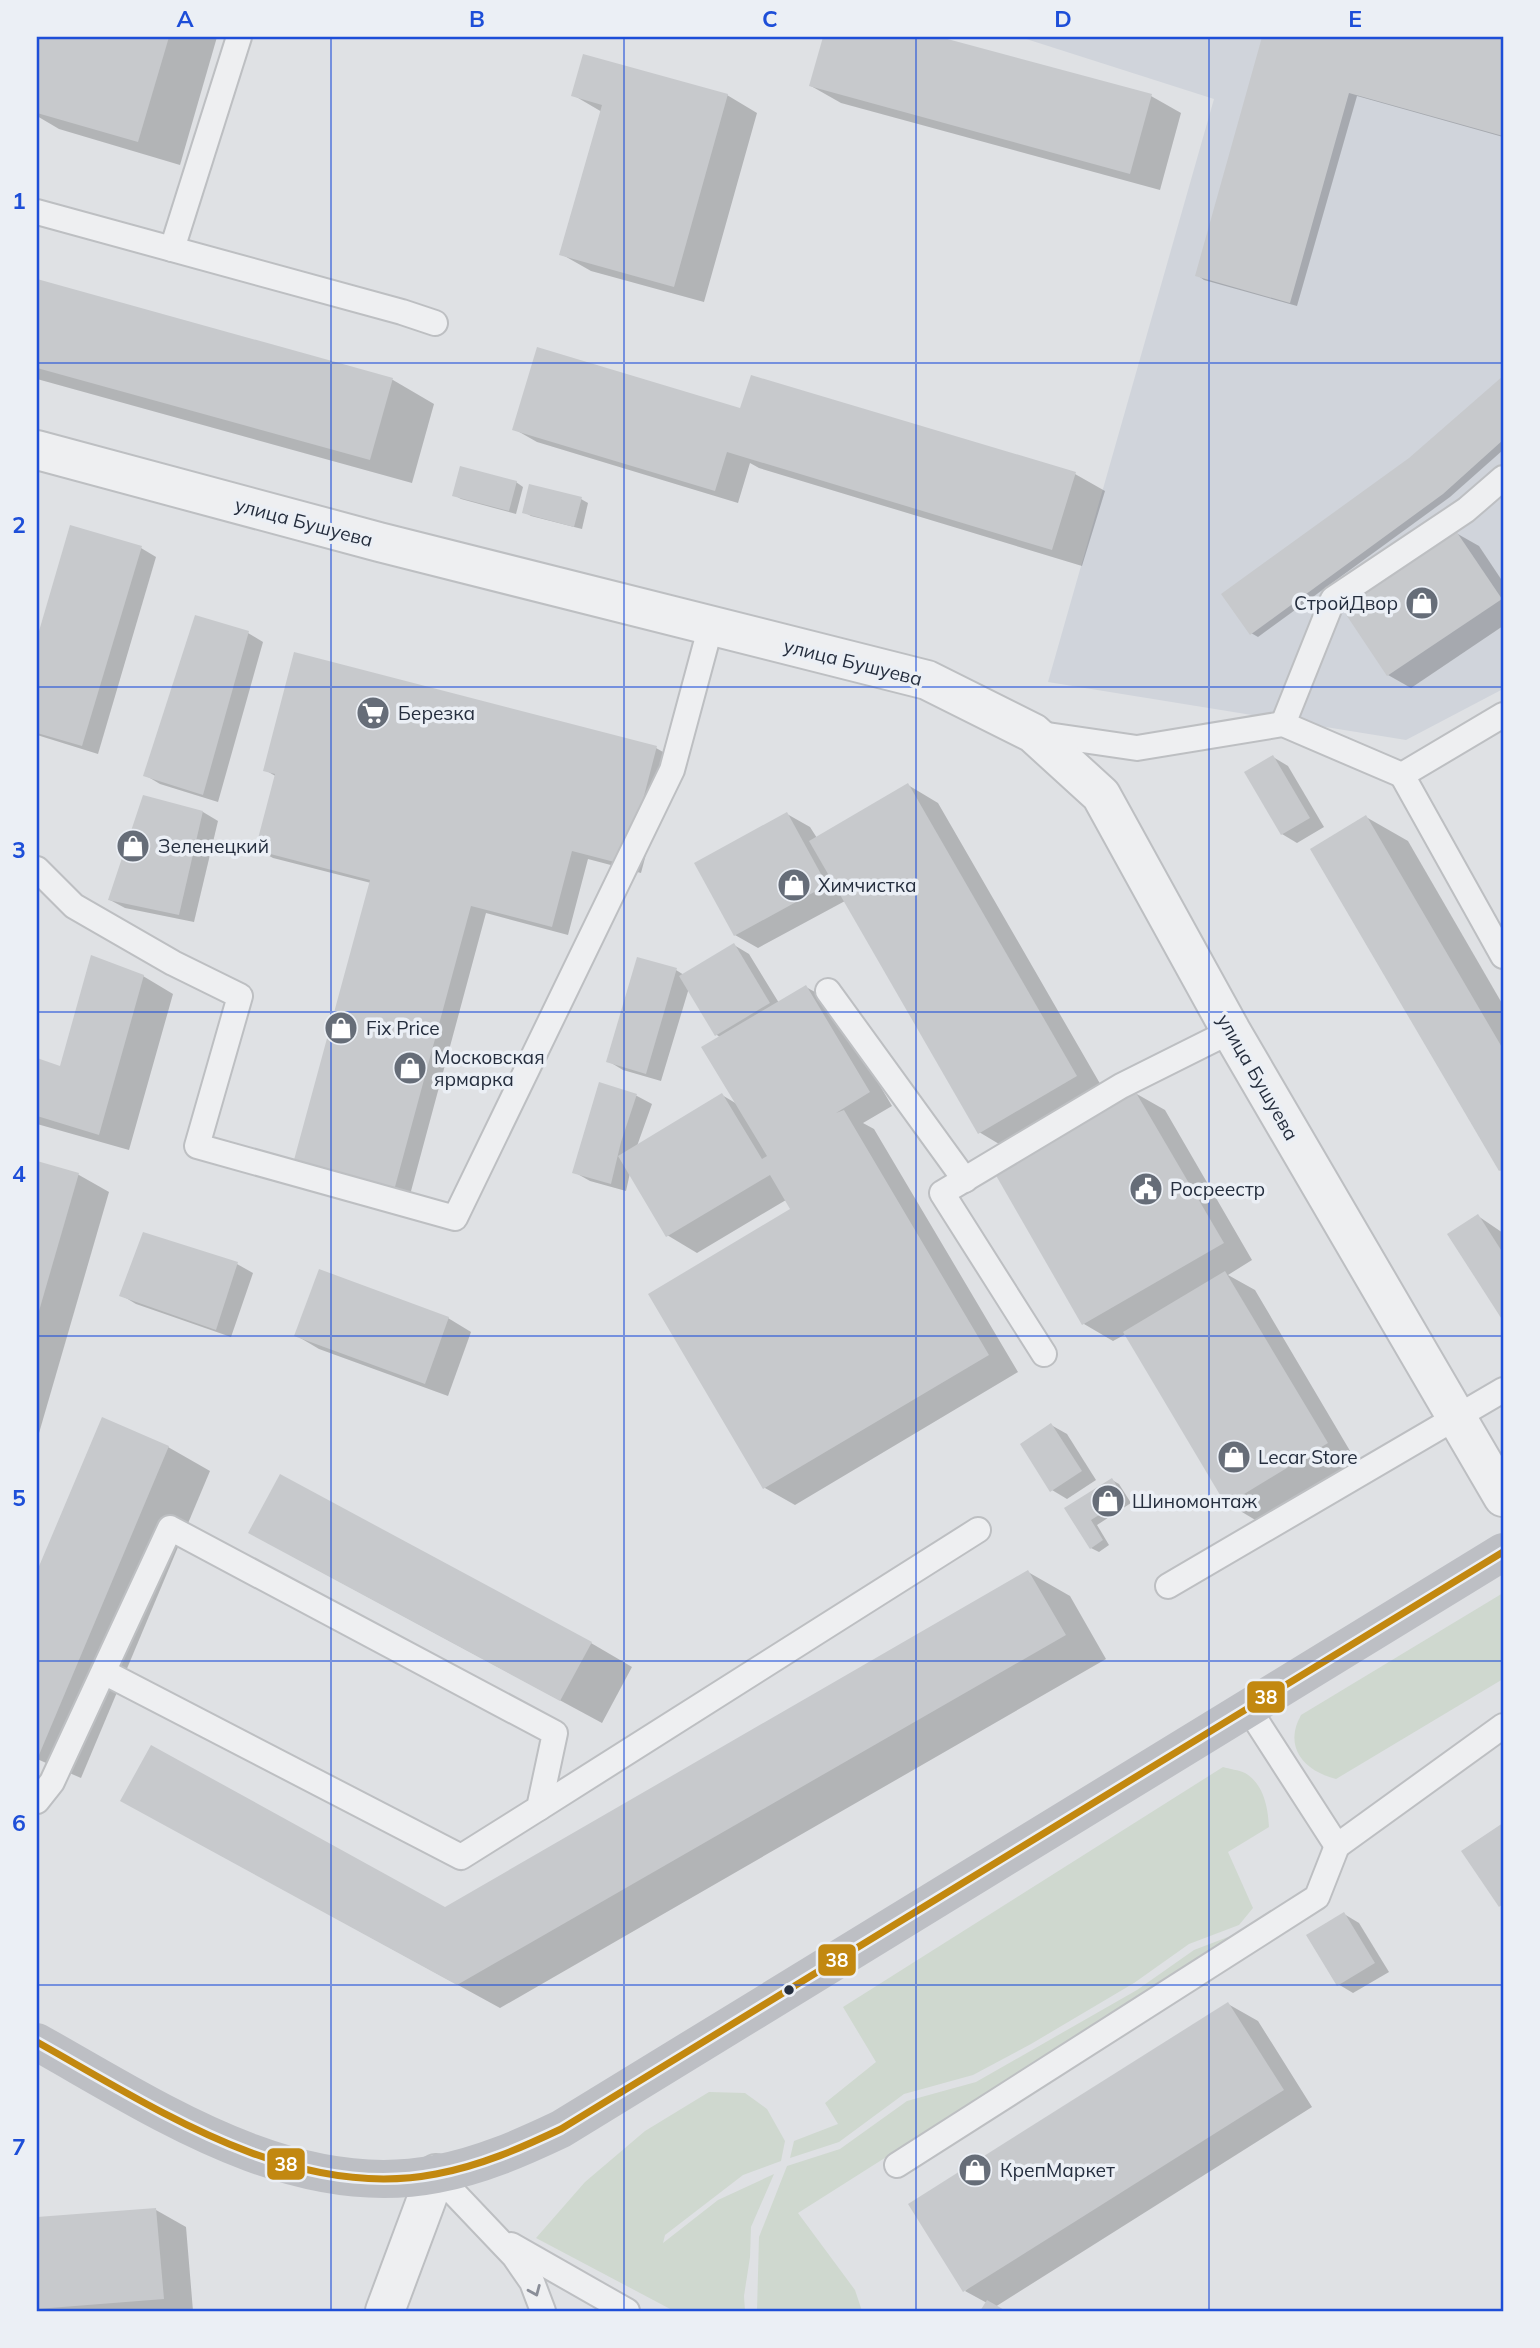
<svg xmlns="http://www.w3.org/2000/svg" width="1540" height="2348" font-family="Mulish,sans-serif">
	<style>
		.built { fill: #d0d4db }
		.green { fill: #cfd8cf }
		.shadow { fill: #0003 }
		.building { fill: #c7c9cc }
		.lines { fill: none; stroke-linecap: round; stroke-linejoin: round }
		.lane-casing { stroke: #bdbfc2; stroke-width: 28 }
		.street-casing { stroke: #bdbfc2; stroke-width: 42 }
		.lane { stroke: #eeeff1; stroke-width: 24 }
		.street { stroke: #eeeff1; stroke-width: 38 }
		.secondary { stroke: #bdbfc4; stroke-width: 38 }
		.bus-1-casing { stroke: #ebeff5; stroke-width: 12 }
		.bus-1 { stroke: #c28810; stroke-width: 7 }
		.oneway { stroke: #8a8e98 }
		.grid { fill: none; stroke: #1d4ed8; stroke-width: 2; stroke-opacity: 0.55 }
		.bus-dot { fill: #252e3e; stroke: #ebeff5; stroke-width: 2.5 }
		.labels { text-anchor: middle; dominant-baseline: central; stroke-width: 7; stroke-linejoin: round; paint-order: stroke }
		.street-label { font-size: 19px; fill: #252e3e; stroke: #ebeff5 }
		.poi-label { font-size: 19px; fill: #252e3e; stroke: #ebeff5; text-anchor: start }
		.line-badge { stroke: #ebeff5; stroke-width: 2.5 }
		.badge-label { font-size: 19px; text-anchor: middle; font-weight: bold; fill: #fff }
		.neatline { fill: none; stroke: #1d4ed8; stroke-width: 2.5 }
		.grid-label { font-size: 23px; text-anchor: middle; font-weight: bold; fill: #1d4ed8 }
	</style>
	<rect width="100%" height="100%" fill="#dfe1e4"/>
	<polygon class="built" points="1020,37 1503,37 1503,689 1406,740 1048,682 1214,99"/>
	<g class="green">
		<path d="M1503,1593v86l-167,100c-32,-8 -53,-32 -35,-64z"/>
		<path d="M1223,1767c6,2 16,3 22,6 19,11 23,35 24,54l-41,25 25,56 -14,17 -50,19 -55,39 -103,61 -58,31 -69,19 -65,48 -49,16 4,-17 44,-17 -13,-21 51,-41 -33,-55z"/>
		<polygon points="1241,1932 798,2213 855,2290 862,2311 757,2311 759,2237 787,2166 840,2149 907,2101 976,2082 1137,1990 1194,1950"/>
		<polygon points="709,2092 745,2093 767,2109 785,2141 781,2161 743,2175 665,2235 663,2243 718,2200 774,2174 751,2227 750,2257 744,2296 745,2311 674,2311 536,2238 585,2182 645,2131"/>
	</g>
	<g class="shadow">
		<polygon points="38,37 217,37 180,165 59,129 37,116"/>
		<polygon points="825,37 933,37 1151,96 1181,113 1160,190 841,103 811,86"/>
		<polygon points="1264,37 1503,37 1503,137 1357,96 1297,306 1204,280 1197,275"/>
		<polygon points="573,95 727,95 757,113 704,302 591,271 561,254 602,112"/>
		<polygon points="37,281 393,380 434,404 412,483 37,379"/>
		<polygon points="1503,378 1503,450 1450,497 1258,637 1251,633 1410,460"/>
		<polygon points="739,410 1075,474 1105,491 1082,566 759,468 750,463 738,503 537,442 514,429"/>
		<polygon points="516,482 523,487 516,514 461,499 454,495"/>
		<polygon points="581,499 588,503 582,529 531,516 524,512"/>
		<polygon points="72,527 141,548 156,557 98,754 37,735 37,644"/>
		<polygon points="1456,533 1479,546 1503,582 1503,626 1411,688 1388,675"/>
		<polygon points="248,633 263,642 218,802 160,784 145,775"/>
		<polygon points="656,748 672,757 641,873 588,859 568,935 486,913 407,1206 308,1179 371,883 273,858 257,849 277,777 265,770"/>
		<polygon points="1273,757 1288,766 1324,827 1297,843 1282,834"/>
		<polygon points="908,785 938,803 1106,1094 1009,1150 979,1132 845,901 758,948 735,935 787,814 810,827 817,838"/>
		<polygon points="144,797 203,812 218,821 194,922 125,908 110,900"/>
		<polygon points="1366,817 1408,841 1503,1005 1503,1172 1500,1170"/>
		<polygon points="734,945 749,954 779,1003 806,987 829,1000 892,1106 863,1123 874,1129 1018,1372 795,1505 765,1488 792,1210 786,1200 697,1253 667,1235 630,1173 626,1191 590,1181 574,1172 600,1085 637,1096 652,1104 637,1146 722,1095 737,1104 721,1038 717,1035 689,988 661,1081 623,1070 608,1061 676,970 684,975"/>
		<polygon points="143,976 173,994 129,1150 37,1124 37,1059 61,1068"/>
		<polygon points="1135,1093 1165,1110 1252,1260 1228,1275 1255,1290 1356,1461 1257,1521 1227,1503 1126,1334 1113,1341 1084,1324"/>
		<polygon points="37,1163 79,1175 109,1192 37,1440"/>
		<polygon points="1478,1216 1503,1233 1503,1318 1450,1234"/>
		<polygon points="144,1234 237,1264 253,1273 231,1337 136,1304 121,1295"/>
		<polygon points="448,1318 471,1332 448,1396 319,1349 297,1336"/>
		<polygon points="103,1419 168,1447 210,1471 81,1778 37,1759 37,1575"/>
		<polygon points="1051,1425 1067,1434 1096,1480 1067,1499 1052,1490"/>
		<polygon points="1112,1480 1119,1484 1131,1503 1097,1525 1109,1545 1099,1552 1091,1548 1067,1509"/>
		<polygon points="292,1556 591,1643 632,1667 602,1723"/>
		<polygon points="1028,1572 1070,1596 1106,1659 500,2008 164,1824 445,1909"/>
		<polygon points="1503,1825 1503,1907 1464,1851"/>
		<polygon points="1344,1914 1359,1923 1389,1972 1353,1993 1338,1984"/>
		<polygon points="1228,2004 1258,2021 1312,2107 995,2307 1002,2311 982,2311 987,2303 965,2291"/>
		<polygon points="156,2210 186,2227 193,2311 37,2311 37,2219"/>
	</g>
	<g class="building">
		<polygon points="37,37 169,37 138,142 37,113"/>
		<polygon points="823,37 940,37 1152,94 1130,174 809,86"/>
		<polygon points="1262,37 1503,37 1503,136 1349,93 1290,303 1195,276"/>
		<polygon points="583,54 728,94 674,287 559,255 602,105 571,96"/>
		<polygon points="37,279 393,378 370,460 37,368"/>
		<polygon points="537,347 740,408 751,375 1076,472 1052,550 727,452 715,491 512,430"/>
		<polygon points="1503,376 1503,440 1443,494 1250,635 1221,594 1409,458"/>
		<polygon points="460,466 517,481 509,511 452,496"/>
		<polygon points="529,484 582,497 574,527 522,513"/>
		<polygon points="70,525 142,546 82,746 37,733 37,638"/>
		<polygon points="1456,531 1502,599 1387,676 1341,607"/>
		<polygon points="195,615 249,631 203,795 143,776"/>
		<polygon points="294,652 657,746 626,865 572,851 552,927 471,906 392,1198 291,1171 370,880 255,850 275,774 263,771"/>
		<polygon points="1273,755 1310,818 1281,835 1244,772"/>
		<polygon points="908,783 1077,1076 978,1134 809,841"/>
		<polygon points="143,795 203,811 179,915 108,900"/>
		<polygon points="787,812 827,885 734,936 694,863"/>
		<polygon points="1366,815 1503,1049 1503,1169 1499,1171 1310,849"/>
		<polygon points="734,943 770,1003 715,1036 679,976"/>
		<polygon points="91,955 144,975 99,1135 37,1116 37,1058 60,1066"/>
		<polygon points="637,957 677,968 646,1074 606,1062"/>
		<polygon points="806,985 870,1092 836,1113 844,1110 989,1355 763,1489 648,1294 790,1209 770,1175 666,1237 618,1156 722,1093 762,1159 767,1156 701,1047"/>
		<polygon points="599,1082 637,1094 621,1142 611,1184 572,1173"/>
		<polygon points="1135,1091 1224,1243 1082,1325 994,1172"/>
		<polygon points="37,1161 79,1173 37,1318"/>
		<polygon points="1478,1214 1503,1253 1503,1321 1447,1234"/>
		<polygon points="143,1232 238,1262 216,1330 119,1296"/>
		<polygon points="319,1269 449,1317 425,1384 294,1336"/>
		<polygon points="1225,1271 1328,1443 1226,1505 1123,1332"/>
		<polygon points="102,1417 169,1446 39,1755 37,1754 37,1571"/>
		<polygon points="1051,1423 1082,1471 1050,1492 1020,1444"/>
		<polygon points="280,1474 592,1642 560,1701 248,1533"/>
		<polygon points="1112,1478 1125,1499 1091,1520 1103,1540 1090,1549 1064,1508"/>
		<polygon points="1028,1570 1066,1635 457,1985 120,1801 151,1745 445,1907"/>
		<polygon points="1503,1823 1503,1904 1499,1907 1461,1851"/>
		<polygon points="1344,1912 1375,1963 1337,1986 1306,1935"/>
		<polygon points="1228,2002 1284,2090 963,2292 908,2204"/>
		<polygon points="156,2208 164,2299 37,2309 37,2217"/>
		<polygon points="987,2300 1006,2311 980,2311"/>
	</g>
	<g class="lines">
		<defs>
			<g id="lane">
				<polyline points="37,212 402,312 435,323"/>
				<polyline points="172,249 239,37"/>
				<polyline points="1283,724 1333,599 1466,510 1503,478"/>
				<polyline points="1034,733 1137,748 1283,724 1402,775 1503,715"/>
				<polyline points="1402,775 1503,956"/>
				<polyline points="37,869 74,906 173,963 240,996 197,1146 455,1218 672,770 711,625"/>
				<polyline points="828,991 965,1180"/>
				<polyline points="1044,1354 942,1193 1121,1086 1231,1031"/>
				<polyline points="1168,1586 1503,1390"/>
				<polyline points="1248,1708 1337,1846 1503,1726"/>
				<polyline points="37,1801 52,1782 170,1528 555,1733 539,1808 461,1857 104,1672"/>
				<polyline points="539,1808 978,1530"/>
				<polyline points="897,2165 1317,1897 1337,1846"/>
				<polyline points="436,2174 514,2256 532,2282 543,2311"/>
				<polyline points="511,2245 627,2311"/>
			</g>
			<g id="street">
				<polyline points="37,450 379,542 927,680 1033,733 1101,795 1231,1031 1503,1497"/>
				<polyline points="385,2311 436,2174"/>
			</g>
		</defs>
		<use href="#lane" class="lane-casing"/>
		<use href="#street" class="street-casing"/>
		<use href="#lane" class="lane"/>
		<use href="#street" class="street"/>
		<path class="secondary" d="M37,2042c118,66 256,160 399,132 44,-8 85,-26 125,-45l942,-577"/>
		<defs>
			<path id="bus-1" d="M37,2042c118,66 256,160 399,132 44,-8 85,-26 125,-45l942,-577"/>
		</defs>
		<use href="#bus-1" class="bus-1-casing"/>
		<use href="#bus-1" class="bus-1"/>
	</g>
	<defs><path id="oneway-chevron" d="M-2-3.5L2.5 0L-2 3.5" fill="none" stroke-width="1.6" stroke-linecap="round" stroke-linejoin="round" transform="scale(1.75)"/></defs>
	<use class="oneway" href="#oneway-chevron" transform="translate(535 2291) rotate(67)"/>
	<path class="grid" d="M331,37v2274M624,37v2274M916,37v2274M1209,37v2274M37,363h1466M37,687h1466M37,1012h1466M37,1336h1466M37,1661h1466M37,1985h1466"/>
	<defs>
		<symbol id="shop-disc" viewBox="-11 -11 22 22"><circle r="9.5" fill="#666d78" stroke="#ebeff5"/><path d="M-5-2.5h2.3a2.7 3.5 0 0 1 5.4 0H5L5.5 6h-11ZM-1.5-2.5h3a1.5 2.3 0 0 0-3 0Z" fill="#fff"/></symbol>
		<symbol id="supermarket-disc" viewBox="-11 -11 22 22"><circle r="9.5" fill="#666d78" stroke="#ebeff5"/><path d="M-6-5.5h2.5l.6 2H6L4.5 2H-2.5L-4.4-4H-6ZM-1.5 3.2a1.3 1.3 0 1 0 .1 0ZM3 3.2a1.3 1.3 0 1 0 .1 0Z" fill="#fff"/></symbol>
		<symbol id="civic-disc" viewBox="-11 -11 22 22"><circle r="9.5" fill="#666d78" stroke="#ebeff5"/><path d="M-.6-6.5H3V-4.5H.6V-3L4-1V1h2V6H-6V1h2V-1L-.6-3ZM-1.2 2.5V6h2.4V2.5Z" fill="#fff"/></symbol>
	</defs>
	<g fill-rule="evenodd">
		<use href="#shop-disc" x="1403" y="584" width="38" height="38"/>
		<use href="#supermarket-disc" x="354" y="694" width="38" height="38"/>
		<use href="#shop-disc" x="114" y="827" width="38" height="38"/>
		<use href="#shop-disc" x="775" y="866" width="38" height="38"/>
		<use href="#shop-disc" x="322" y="1009" width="38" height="38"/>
		<use href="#shop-disc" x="391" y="1049" width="38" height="38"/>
		<use href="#civic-disc" x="1127" y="1170" width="38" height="38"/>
		<use href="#shop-disc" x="1215" y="1438" width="38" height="38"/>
		<use href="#shop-disc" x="1089" y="1482" width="38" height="38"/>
		<use href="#shop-disc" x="956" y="2151" width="38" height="38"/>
	</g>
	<circle class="bus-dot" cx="789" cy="1990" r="6"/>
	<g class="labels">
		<g class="street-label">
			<text transform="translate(304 522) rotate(15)">улица Бушуева</text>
			<text transform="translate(853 662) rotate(14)">улица Бушуева</text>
			<text transform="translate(1258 1077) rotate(60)">улица Бушуева</text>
		</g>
		<g class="poi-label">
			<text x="1398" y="603" text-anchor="end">СтройДвор</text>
			<text x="398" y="713">Березка</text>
			<text x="158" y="846">Зеленецкий</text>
			<text x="818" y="885">Химчистка</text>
			<text x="366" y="1028">Fix Price</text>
			<text x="434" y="1057">Московская<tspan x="434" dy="22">ярмарка</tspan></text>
			<text x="1170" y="1189">Росреестр</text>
			<text x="1258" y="1457">Lecar Store</text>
			<text x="1132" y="1501">Шиномонтаж</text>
			<text x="1000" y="2170">КрепМаркет</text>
		</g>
	</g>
	<g class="line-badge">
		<rect x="1246" y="1680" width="40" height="34" rx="7" fill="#c28810"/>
		<rect x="817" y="1943" width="40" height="34" rx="7" fill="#c28810"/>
		<rect x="266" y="2147" width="40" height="34" rx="7" fill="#c28810"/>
	</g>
	<g class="badge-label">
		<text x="1266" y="1704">38</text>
		<text x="837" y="1967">38</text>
		<text x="286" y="2171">38</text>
	</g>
	<rect width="1540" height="2348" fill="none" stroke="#ebeff5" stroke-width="77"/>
	<rect x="38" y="38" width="1464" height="2272" class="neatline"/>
	<g class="grid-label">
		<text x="185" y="27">A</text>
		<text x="477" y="27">B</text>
		<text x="770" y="27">C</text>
		<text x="1063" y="27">D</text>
		<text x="1355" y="27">E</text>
		<text x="19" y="209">1</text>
		<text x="19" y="533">2</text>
		<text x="19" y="858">3</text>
		<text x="19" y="1182">4</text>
		<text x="19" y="1506">5</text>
		<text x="19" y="1831">6</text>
		<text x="19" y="2155">7</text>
	</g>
</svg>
